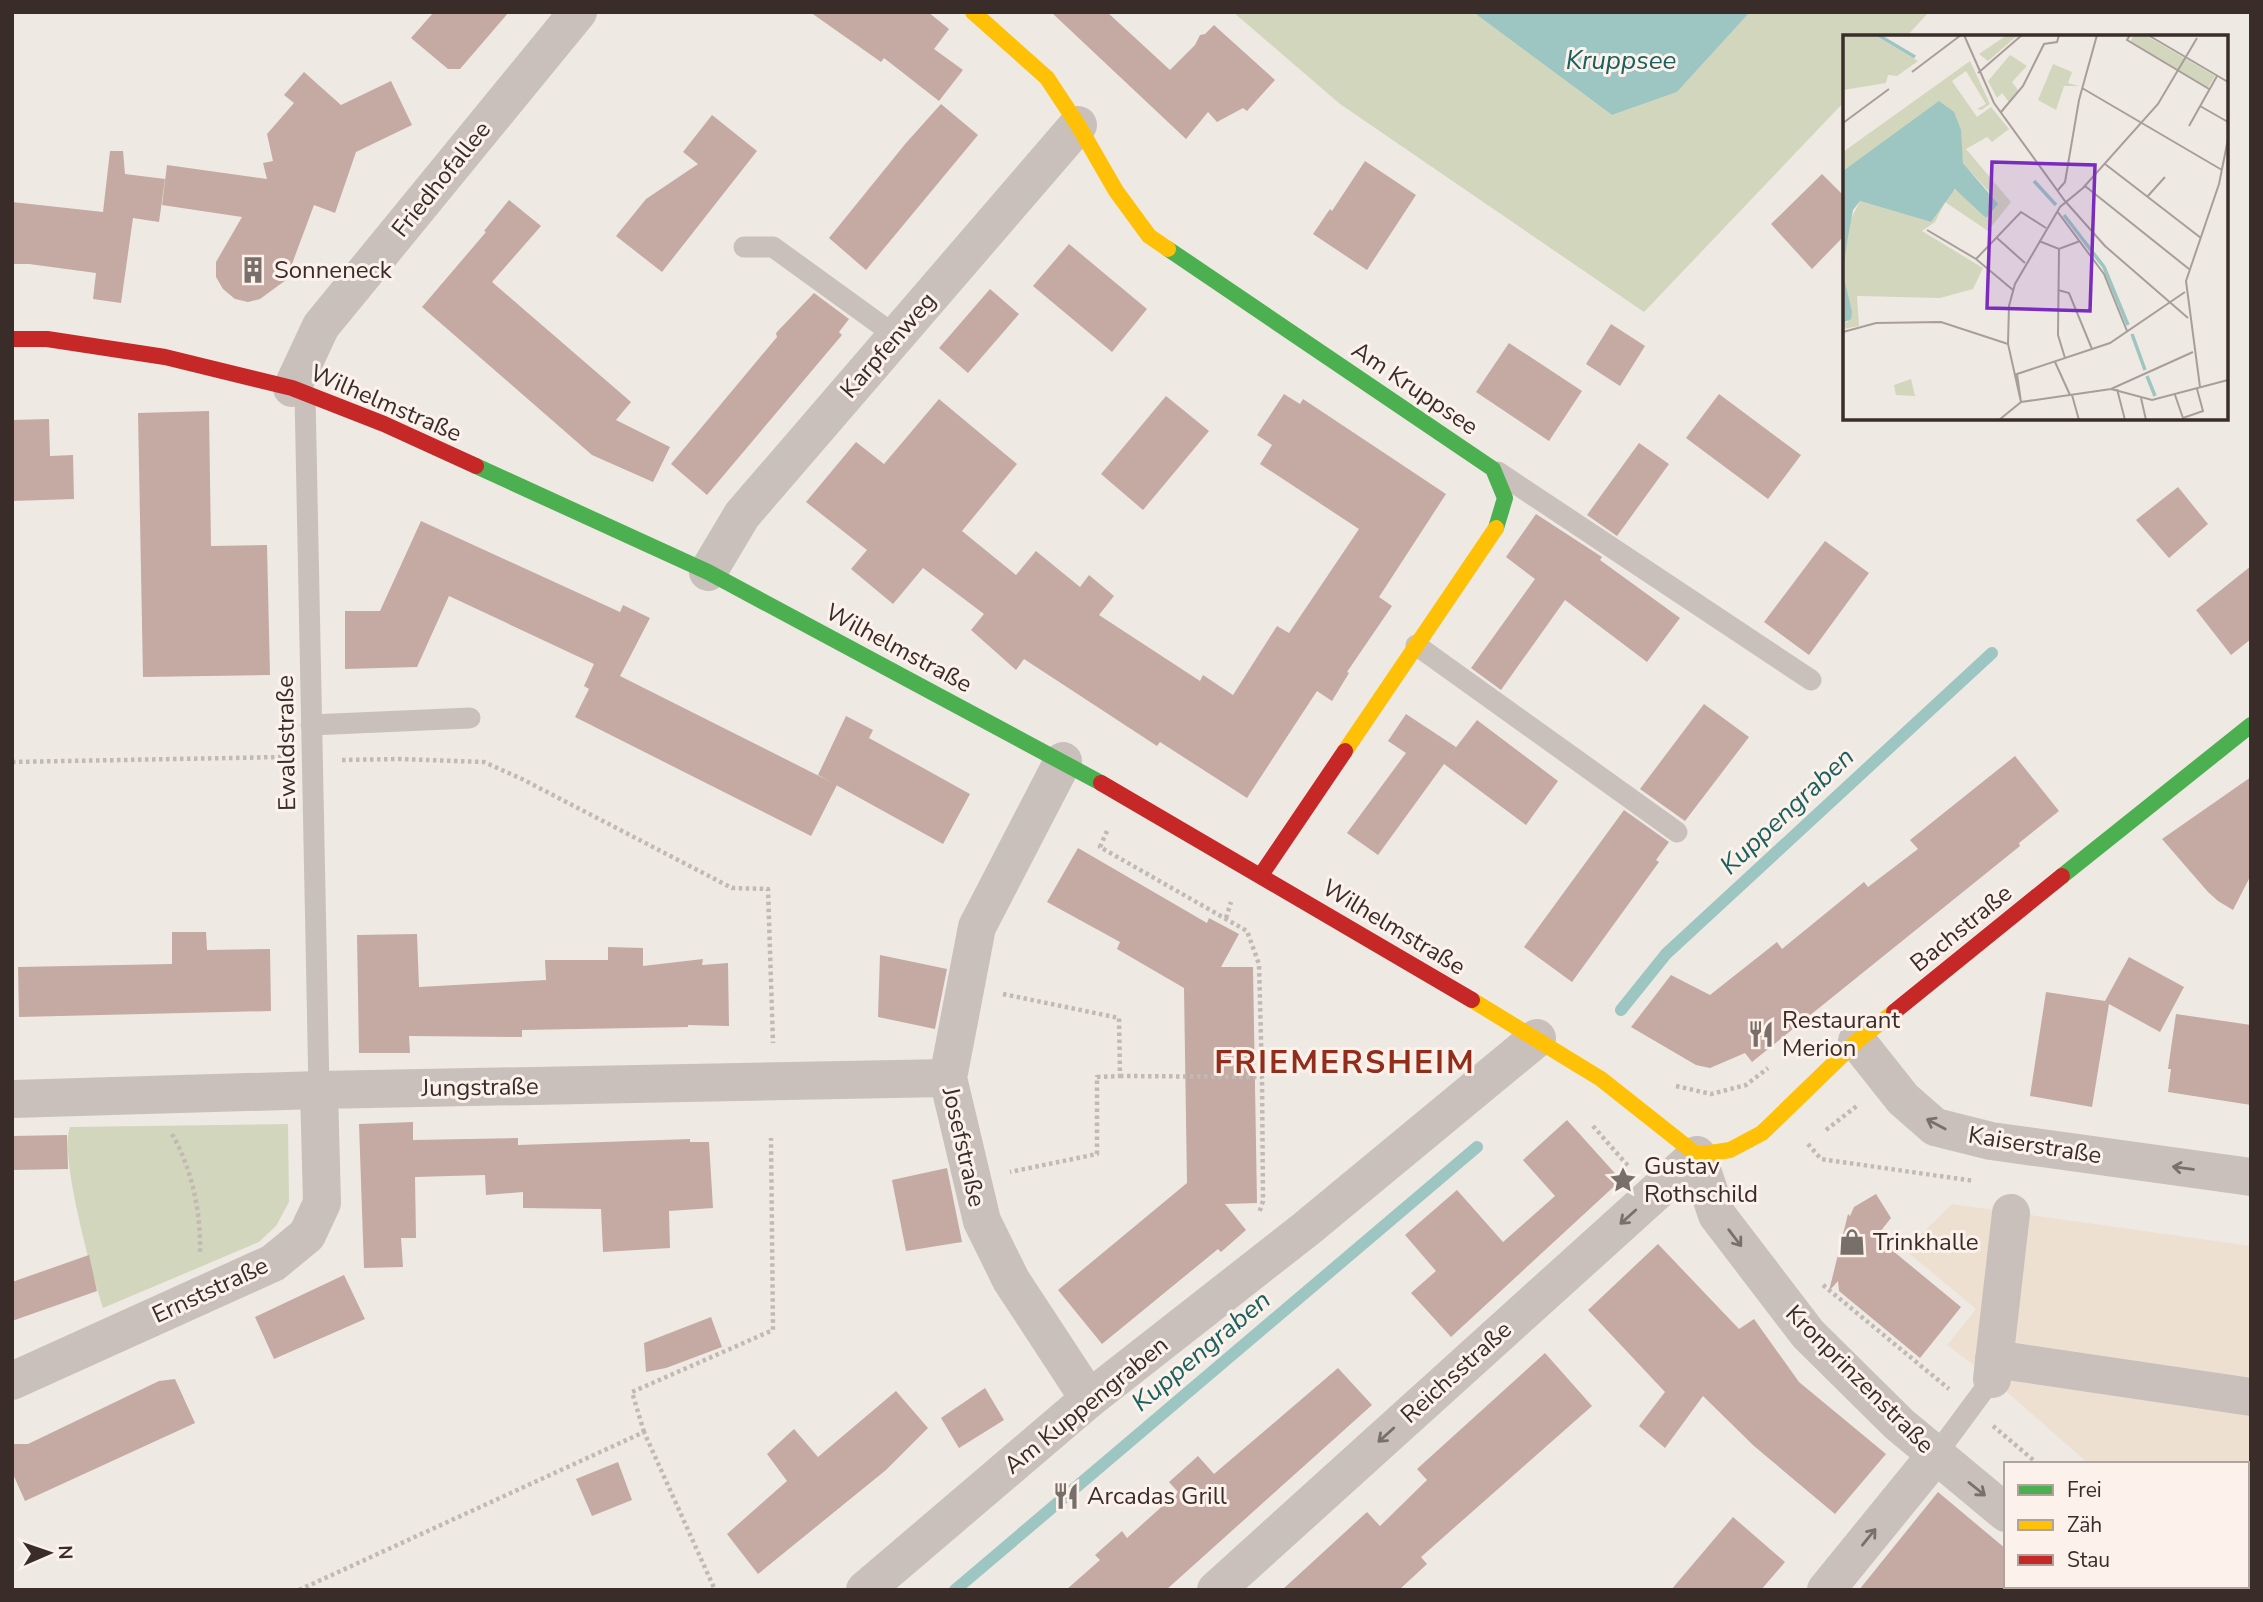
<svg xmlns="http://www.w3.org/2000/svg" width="2263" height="1602" font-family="'Nunito Sans',sans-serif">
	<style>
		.green { fill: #d2d6bc }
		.plaza { fill: #eee0d1 }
		.water { fill: #9dc5c1 }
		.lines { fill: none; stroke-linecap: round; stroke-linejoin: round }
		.stream { stroke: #9dc5c1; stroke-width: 12 }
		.building { fill: #c4aaa3 }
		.path { stroke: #c1b9b4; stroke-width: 4.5; stroke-dasharray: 3.5 3.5; stroke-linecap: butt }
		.lane { stroke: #c9c0bb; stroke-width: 21 }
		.street { stroke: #c9c0bb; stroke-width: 38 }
		.fast { stroke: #4caf50; stroke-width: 16 }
		.slow { stroke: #ffc107; stroke-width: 16 }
		.jam { stroke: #c62828; stroke-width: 16 }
		.oneway { stroke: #7a6f6b }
		.labels { text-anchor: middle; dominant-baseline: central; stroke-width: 6; stroke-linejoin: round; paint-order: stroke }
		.street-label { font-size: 24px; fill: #3a2d29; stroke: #fcf2eb }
		.poi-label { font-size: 24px; fill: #3a2d29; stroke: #fcf2eb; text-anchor: start }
		.water-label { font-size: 26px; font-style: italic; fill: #1a605f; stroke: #fcf2eb }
		.district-label { font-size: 32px; font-weight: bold; letter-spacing: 2px; fill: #912d1a; stroke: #fcf2eb }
		.inset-river { fill: none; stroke: #9dc5c1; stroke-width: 3.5 }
		.inset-road { fill: none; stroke: #a79e99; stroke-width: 2 }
		.view { fill: #7b2cbf; fill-opacity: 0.15; stroke: #7b2cbf; stroke-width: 3.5 }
		.inset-edge { fill: none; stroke: #3a2d29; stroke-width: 3.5 }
	</style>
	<rect width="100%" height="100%" fill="#efe9e3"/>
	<g class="green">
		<polygon points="1233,12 1473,12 1612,115 1677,92 1750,12 1929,12 1906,37 1845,37 1845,101 1644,312 1340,104"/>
		<path d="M288,1124l1,78 -13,24 -17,16 -156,66c-11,-33 -44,-152 -33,-181z"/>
		<polygon points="2247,1529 2251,1531 2251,1590 2236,1590 2232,1586 2247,1586"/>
	</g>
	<polygon class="plaza" points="1952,1204 2251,1246 2251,1531 2247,1529 2247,1464 2089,1464 1992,1379 1947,1345 1976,1309 1905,1250"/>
	<polygon class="water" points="1473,12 1750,12 1677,92 1612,115"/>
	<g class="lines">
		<g class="stream">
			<polyline points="1621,1010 1666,954 1992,653"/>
			<polyline points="955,1590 1477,1147"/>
		</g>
	</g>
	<g class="building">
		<polygon points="434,12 509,12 460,69 448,69 411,38"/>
		<polygon points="810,12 928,12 949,29 934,49 963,70 939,101 884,58 881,62"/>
		<polygon points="1051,12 1107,12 1170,70 1195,45 1200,35 1205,34 1214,25 1275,80 1247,111 1243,108 1217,122 1208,112 1186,139"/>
		<polygon points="304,72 341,105 391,81 412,125 356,152 335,213 314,205 286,280 260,299 248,302 235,299 223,289 216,277 216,262 242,217 162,205 167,165 267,179 263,163 273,161 267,134 294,103 284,95"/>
		<polygon points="941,104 978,135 866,270 829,238 906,143"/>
		<polygon points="712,115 757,151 662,272 616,236 646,199 698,164 683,152"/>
		<polygon points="110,151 123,151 125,174 165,179 159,222 133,218 121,303 93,299 96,273 29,264 12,264 12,202 103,212"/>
		<polygon points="1365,161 1416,195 1367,270 1313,234 1330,209 1332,211"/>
		<polygon points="1822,174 1845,197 1845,235 1812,269 1771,224"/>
		<polygon points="509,200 541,226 492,282 631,402 616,420 670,447 653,482 592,455 422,307 486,232 484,231"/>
		<polygon points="1069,244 1147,309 1112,352 1033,286"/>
		<polygon points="990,289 1019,314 968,373 939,348"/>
		<polygon points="814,293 849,319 839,332 842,335 707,495 671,464 777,337 776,333"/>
		<polygon points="1611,324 1645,346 1620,386 1586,364"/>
		<polygon points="1509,343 1582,391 1549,441 1476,392"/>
		<polygon points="1284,394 1300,404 1303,399 1446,494 1379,597 1392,606 1347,672 1349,673 1332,701 1317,691 1247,798 1160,742 1157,746 1024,659 1016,670 971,630 984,614 923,568 893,604 851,569 867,550 806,502 856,442 884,464 939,399 1017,464 962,531 1016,575 1036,551 1080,587 1089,575 1114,596 1099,615 1200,681 1203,675 1233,695 1277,626 1289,633 1359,529 1260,464 1272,445 1257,435"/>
		<polygon points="1719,394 1801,455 1768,499 1686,438"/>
		<polygon points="1166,396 1209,431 1143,510 1101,474"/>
		<polygon points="209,411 211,546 267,545 270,675 143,677 138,413"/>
		<polygon points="49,419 50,456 73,455 74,499 12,501 12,420"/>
		<polygon points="1639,443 1669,464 1617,536 1587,515"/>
		<polygon points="2178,487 2208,524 2169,558 2136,520"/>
		<polygon points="1536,514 1602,557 1600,560 1680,618 1647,662 1565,600 1501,690 1471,668 1535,579 1506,557"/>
		<polygon points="421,521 620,612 623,605 650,618 620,676 837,785 811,836 575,717 589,689 584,686 594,664 449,596 417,667 345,669 345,611 380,611"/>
		<polygon points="1825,541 1869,573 1809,655 1764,622"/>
		<polygon points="2251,566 2251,639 2231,655 2196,610"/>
		<polygon points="1704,704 1749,737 1685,821 1640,789"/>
		<polygon points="1406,714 1456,747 1447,759 1477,720 1558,781 1526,825 1444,764 1378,855 1347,833 1406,753 1388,741"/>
		<polygon points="846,716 873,730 869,738 970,794 943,844 818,775"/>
		<polygon points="2015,756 2059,811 2019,843 2020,846 1752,1062 1745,1053 1710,1068 1696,1065 1631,1027 1671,975 1710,995 1777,942 1782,949 1864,882 1868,887 1918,849 1910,840"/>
		<polygon points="2251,777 2251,875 2233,910 2218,901 2208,892 2162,839"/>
		<polygon points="1624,810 1669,842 1656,860 1659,862 1572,982 1524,947"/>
		<polygon points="1078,848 1207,923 1209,918 1239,934 1221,967 1253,967 1257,1203 1225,1204 1246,1230 1221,1252 1218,1249 1102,1344 1058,1290 1187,1183 1184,988 1117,949 1120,942 1047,902"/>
		<polygon points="172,932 206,932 207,950 270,949 271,1011 19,1017 18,967 172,964"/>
		<polygon points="417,934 419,987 546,980 545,960 608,960 608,947 643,948 643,966 703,959 702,965 728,963 729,1026 688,1025 688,1027 522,1030 522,1037 409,1036 410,1053 359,1053 357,935"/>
		<polygon points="880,955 947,969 935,1029 878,1017"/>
		<polygon points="2129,957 2184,987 2160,1032 2109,1004 2092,1107 2030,1096 2046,992 2105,1001"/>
		<polygon points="2176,1014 2251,1025 2251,1105 2168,1092 2171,1069 2168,1069"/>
		<polygon points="1567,1120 1621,1180 1451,1337 1411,1293 1436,1271 1405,1235 1457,1190 1503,1242 1555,1196 1523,1160"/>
		<polygon points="413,1122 413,1140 518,1138 518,1145 690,1139 690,1142 709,1142 713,1208 669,1211 670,1248 603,1252 601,1209 523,1208 523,1192 486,1195 485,1175 415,1177 416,1238 401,1238 403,1267 364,1268 359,1124"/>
		<polygon points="67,1135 68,1169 12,1170 12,1136"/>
		<polygon points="947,1168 962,1242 906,1251 892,1180"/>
		<polygon points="1876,1194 1891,1218 1876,1237 1961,1307 1920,1358 1839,1291 1838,1281 1829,1291 1848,1214 1850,1216 1854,1207"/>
		<polygon points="1658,1244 1739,1329 1754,1319 1799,1382 1886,1454 1835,1514 1754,1446 1703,1396 1665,1448 1639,1426 1665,1392 1588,1310"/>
		<polygon points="89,1255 97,1291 12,1321 12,1282"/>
		<polygon points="344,1275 365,1319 274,1359 255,1317"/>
		<polygon points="711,1317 722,1347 666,1368 646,1372 644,1343"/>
		<polygon points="1545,1353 1592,1406 1421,1557 1427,1564 1399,1590 1282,1590 1367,1512 1380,1526 1427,1480 1417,1469"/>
		<polygon points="1338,1368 1372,1405 1166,1590 1066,1590 1100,1560 1095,1555 1122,1531 1127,1538 1178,1492 1169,1482 1198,1456 1214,1474"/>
		<polygon points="175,1379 195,1423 25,1501 12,1472 12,1444 28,1444 159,1381"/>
		<polygon points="985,1388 1004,1420 959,1448 941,1418"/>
		<polygon points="896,1391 928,1428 886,1470 758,1574 727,1534 787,1481 767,1454 794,1429 818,1457"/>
		<polygon points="618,1462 632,1500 592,1516 576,1479"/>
		<polygon points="1938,1492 2006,1549 2006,1590 1859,1590"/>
		<polygon points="1733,1517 1785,1562 1761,1590 1671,1590"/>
	</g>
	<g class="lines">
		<g class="path">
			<polyline points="342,760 398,759 484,762 522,779 732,888 768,889 773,1043"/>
			<polyline points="12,762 284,757"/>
			<polyline points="1107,831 1100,847 1247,931 1259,964 1262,1077"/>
			<polyline points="1226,918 1231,902"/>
			<polyline points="1003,994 1119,1018 1120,1076 1097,1077 1097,1154 1010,1172"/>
			<polyline points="1120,1076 1262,1077 1263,1201 1259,1213"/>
			<polyline points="1676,1086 1711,1094 1746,1085 1768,1068"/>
			<polyline points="1593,1126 1629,1167"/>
			<polyline points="1826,1130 1858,1105"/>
			<path d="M172,1134c20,35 29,78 28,119"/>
			<polyline points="1808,1144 1821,1159 1974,1181"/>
			<polyline points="1823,1285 1949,1389"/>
			<polyline points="1993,1426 2038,1464"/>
			<polyline points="644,1432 632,1392 773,1330 771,1138"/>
			<polyline points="2183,1586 2187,1590"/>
			<polyline points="299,1590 644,1432 715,1590"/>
		</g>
		<g class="lane">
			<polyline points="744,247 773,247 896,336"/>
			<polyline points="305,395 319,1090"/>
			<polyline points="1498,472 1811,680"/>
			<polyline points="1416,645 1677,832"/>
			<polyline points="311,725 470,718"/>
			<polyline points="1935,1456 1992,1379"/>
		</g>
		<g class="street">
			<polyline points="292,388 321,326 578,12"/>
			<polyline points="708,572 742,515 1078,125"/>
			<polyline points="1063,761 977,927 948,1078 982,1221 1011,1280 1089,1399"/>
			<polyline points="1857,1041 1903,1099 1935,1127 1991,1141 2251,1177"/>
			<polyline points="12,1099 319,1090 948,1078"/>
			<polyline points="1994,1359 2251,1397"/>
			<polyline points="1992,1379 2011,1213"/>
			<polyline points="12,1381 273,1263 307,1235 322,1203 319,1090"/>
			<polyline points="2098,1586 2102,1590"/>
			<polyline points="865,1590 1089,1399 1306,1229 1537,1038"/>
			<polyline points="1216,1590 1697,1155 1717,1215 1808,1334 1899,1424 2006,1513"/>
			<polyline points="1826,1590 1935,1456"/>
		</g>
		<g class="fast">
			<polyline points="1168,249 1493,469 1505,498 1496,528"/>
			<polyline points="476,466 708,572 1101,783"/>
			<polyline points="2062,876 2251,725"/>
		</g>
		<g class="slow">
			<polyline points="973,12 1047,78 1078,125 1116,191 1149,236 1168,249"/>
			<polyline points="1345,751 1496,528"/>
			<polyline points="1472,1000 1601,1079 1697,1155 1730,1150 1762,1133 1857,1041 1894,1012"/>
		</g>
		<g class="jam">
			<polyline points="12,339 47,339 165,357 292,388 384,424 476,466"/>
			<polyline points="1101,783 1472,1000"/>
			<polyline points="1261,875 1345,751"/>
			<polyline points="1894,1012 2062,876"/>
		</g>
	</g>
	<defs><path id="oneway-shaft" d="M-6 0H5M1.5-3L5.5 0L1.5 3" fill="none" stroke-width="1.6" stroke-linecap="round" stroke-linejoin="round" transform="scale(1.75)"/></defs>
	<g class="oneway">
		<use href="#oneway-shaft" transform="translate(1936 1124) rotate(-152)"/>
		<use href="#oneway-shaft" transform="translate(2183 1168) rotate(-172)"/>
		<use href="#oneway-shaft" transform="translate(1628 1217) rotate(138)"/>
		<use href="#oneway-shaft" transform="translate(1735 1238) rotate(53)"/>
		<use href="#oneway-shaft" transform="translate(1386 1435) rotate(138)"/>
		<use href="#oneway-shaft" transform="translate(1977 1489) rotate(39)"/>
		<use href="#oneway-shaft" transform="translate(1869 1537) rotate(-51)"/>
	</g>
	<defs>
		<symbol id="building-bare" viewBox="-9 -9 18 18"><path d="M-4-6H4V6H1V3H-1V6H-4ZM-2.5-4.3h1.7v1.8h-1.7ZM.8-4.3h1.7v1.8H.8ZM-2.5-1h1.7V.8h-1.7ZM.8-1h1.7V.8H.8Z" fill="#796f6a" stroke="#fcf2eb" stroke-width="2.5" paint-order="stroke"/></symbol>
		<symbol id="restaurant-bare" viewBox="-9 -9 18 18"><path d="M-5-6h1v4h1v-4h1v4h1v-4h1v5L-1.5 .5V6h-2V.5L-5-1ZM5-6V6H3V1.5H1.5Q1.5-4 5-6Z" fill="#796f6a" stroke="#fcf2eb" stroke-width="2.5" paint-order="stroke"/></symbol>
		<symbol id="sight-bare" viewBox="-9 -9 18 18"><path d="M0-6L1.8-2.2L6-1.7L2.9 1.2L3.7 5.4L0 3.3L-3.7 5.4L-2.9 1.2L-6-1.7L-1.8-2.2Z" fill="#796f6a" stroke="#fcf2eb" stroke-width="2.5" paint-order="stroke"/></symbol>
		<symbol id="shop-bare" viewBox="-9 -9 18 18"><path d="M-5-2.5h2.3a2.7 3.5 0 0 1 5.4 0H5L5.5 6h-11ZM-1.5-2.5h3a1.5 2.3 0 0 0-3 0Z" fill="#796f6a" stroke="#fcf2eb" stroke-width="2.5" paint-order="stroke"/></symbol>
	</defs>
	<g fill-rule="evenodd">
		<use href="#building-bare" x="234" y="251" width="38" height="38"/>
		<use href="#restaurant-bare" x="1742" y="1015" width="38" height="38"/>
		<use href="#sight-bare" x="1604" y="1161" width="38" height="38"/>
		<use href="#shop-bare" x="1833" y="1223" width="38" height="38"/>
		<use href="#restaurant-bare" x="1047" y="1477" width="38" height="38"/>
	</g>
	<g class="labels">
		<g class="street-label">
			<text transform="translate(441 179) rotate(-51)">Friedhofallee</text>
			<text transform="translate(888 345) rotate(-49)">Karpfenweg</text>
			<text transform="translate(1415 388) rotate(34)">Am Kruppsee</text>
			<text transform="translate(386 403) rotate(23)">Wilhelmstraße</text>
			<text transform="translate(899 648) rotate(28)">Wilhelmstraße</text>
			<text transform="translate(286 743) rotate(-91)">Ewaldstraße</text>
			<text transform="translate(1394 927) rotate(31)">Wilhelmstraße</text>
			<text transform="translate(1961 928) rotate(-39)">Bachstraße</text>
			<text transform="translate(480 1087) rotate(-1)">Jungstraße</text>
			<text transform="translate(2035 1145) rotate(9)">Kaiserstraße</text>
			<text transform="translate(964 1147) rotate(77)">Josefstraße</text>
			<text transform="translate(210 1290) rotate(-25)">Ernststraße</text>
			<text transform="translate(1456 1372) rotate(-42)">Reichsstraße</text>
			<text transform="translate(1860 1379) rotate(45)">Kronprinzenstraße</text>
			<text transform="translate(1086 1405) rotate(-39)">Am Kuppengraben</text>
		</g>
		<g class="poi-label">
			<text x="274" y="270">Sonneneck</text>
			<text x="1782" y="1020">Restaurant<tspan x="1782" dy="28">Merion</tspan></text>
			<text x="1644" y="1166">Gustav<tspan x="1644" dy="28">Rothschild</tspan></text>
			<text x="1873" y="1242">Trinkhalle</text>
			<text x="1087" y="1496">Arcadas Grill</text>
		</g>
		<g class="water-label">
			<text x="1621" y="60">Kruppsee</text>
			<text transform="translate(1787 811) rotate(-43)">Kuppengraben</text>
			<text transform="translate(1201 1351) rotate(-40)">Kuppengraben</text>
		</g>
		<g class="district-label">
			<text x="1345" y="1062">FRIEMERSHEIM</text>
		</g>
	</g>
	<g transform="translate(1843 35)">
		<rect width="385" height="385" fill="#efe9e3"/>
		<path d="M0,0h31l44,26 -21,15 -9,-1 -2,8 -43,7zM164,0h11l-30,26 -9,-7zM291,0h11l70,41 -7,12 -78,-46zM167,20l17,11 -15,16 6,8 -9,12 -7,-9 -5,5 -9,-17zM127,26l20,43 -9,6 -4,-1 9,-5 -20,-33 -14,10 25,36 14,-10 18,22 -17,13 -5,-5 -21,12 45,53 -23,29 -43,-29 -10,20 -13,9 61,37 -10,21 -33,9 -83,-2 2,30 -16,3v-6l5,-1 -5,-48 6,-51 11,-22 71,21 18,-28 8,-5 29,29 5,-24 -28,-31 -4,-32 -58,1 -58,39v-19zM210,29l19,8 -4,11 11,3h-15l-8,24 -18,-10zM68,344l4,17 -19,-1 -2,-10z" fill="#d2d6bc"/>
		<path d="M96,66l15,11 7,18 2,33 35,41 -12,14 -31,-29 -24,33 -71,-21 -7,9 -6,32 -4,32 9,38 -1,7 -8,4v-152z" fill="#9dc5c1"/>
		<path class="inset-river" d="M35,0l37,22M191,146l22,24M221,180l40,52 24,58M289,299l13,36M304,341l8,20"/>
		<path class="inset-road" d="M121,0l30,68 71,98 40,45 83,72M287,0l-3,5 82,49M305,0l80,47M69,37l49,-37M135,38l44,-38M239,53l140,82M357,71l28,16M158,77l22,-26 21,-42 13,-2 2,-7M0,88l46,-34M346,91l28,-50M262,129l96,74M242,151l104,83M215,155l7,-8 14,-82 18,-65M304,162l18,-20M214,176l47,63 23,57M84,195l49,29 37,31M154,203l28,25M196,206l20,8 21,-8M216,214l-1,86 7,23M133,224l45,-47 25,16M215,255l11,3 23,56M0,297l33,-9 65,-1 67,22M212,327l15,33M171,340l96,-32 75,-51M357,352l-14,-106 33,-97 9,-45M268,354l41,11 76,-20M274,354l8,31M229,360l7,25M332,360l8,23 20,-7 -6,-22M298,363l5,22M178,367l-13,-58 1,-38 6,-22 45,-77 23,-19 75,-84 39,-66M178,367l90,-13 82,-37M156,385l22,-18 -4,-28"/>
		<path class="view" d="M149,127l103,3 -5,146 -103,-3z"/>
		<rect width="385" height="385" class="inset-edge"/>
	</g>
	<rect width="2263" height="1602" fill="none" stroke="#3a2d29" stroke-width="28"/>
	<rect x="2004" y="1462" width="245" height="126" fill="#fcf2eb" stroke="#aea39d" stroke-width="2"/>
	<rect x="2018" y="1485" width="35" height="10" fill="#4caf50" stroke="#aea39d" stroke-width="2"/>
	<text x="2067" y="1497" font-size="21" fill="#3a2d29">Frei</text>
	<rect x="2018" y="1520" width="35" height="10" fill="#ffc107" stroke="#aea39d" stroke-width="2"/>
	<text x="2067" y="1532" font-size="21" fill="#3a2d29">Zäh</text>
	<rect x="2018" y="1555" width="35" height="10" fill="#c62828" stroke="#aea39d" stroke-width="2"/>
	<text x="2067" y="1567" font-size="21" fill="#3a2d29">Stau</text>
	<g transform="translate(49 1553) rotate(88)" stroke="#fcf2eb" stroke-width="5" paint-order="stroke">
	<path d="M0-5L12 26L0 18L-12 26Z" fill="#3a2d29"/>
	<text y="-10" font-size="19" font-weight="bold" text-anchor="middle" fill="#3a2d29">N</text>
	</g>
</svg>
